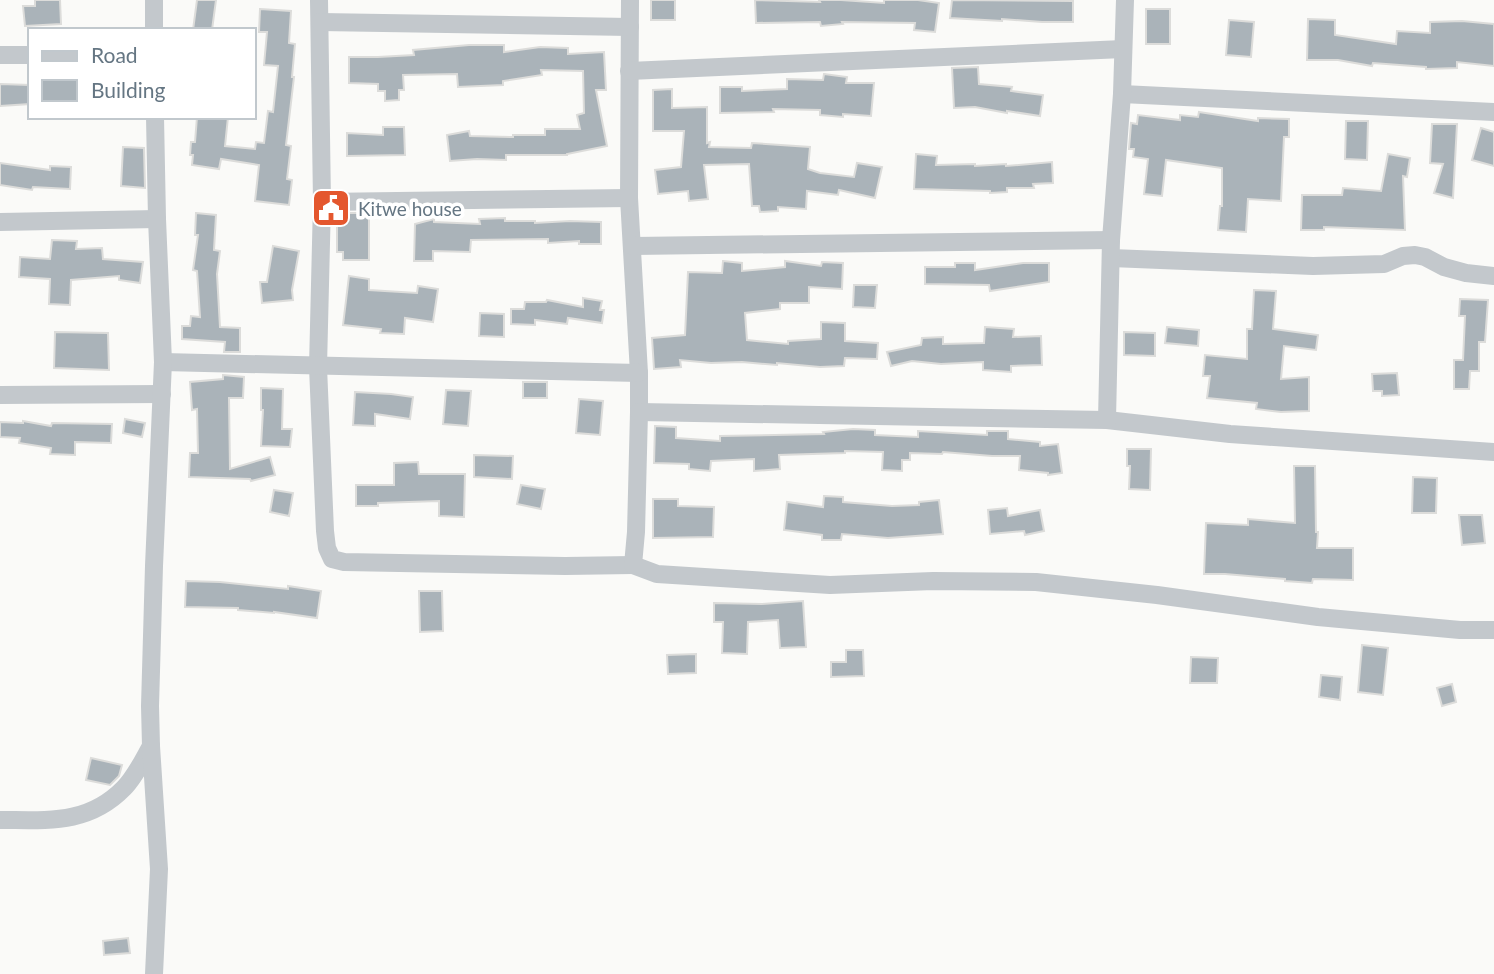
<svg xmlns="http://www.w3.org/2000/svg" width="1494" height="974" font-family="Lato,sans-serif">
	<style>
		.building { fill: #aab3b9; stroke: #dcdcda; stroke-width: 2 }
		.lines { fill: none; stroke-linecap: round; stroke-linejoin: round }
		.minor { stroke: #c3c8cc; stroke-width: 18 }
		.labels { text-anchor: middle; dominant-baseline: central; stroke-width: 7; stroke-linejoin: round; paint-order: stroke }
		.poi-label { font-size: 19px; fill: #657683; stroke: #fff; text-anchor: start }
	</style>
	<rect width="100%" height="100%" fill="#fafaf8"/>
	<g class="building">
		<polygon points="35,0 60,0 61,24 25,26 23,6 35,6"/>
		<polygon points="197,0 216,0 212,30 193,30"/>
		<rect x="651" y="0" width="24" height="20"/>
		<polygon points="755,0 820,2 819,0 841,0 884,3 884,0 918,0 939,3 935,32 914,30 915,23 842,22 843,24 821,26 820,22 756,23"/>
		<polygon points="952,0 1073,1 1073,22 1042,22 1002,19 1002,21 950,18"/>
		<polygon points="260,9 291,11 289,43 295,44 292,77 294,77 286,145 291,146 287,179 292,180 289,205 255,201 259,165 221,159 219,169 192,165 193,155 190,155 191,142 195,142 197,117 228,117 225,146 255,149 256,142 264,143 268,111 273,112 278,66 264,65 267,32 259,32"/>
		<rect x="1146" y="9" width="24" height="35"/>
		<polygon points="1308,19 1335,20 1335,35 1396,44 1397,31 1430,33 1430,22 1462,21 1494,24 1494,66 1457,62 1457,68 1426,69 1426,67 1373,63 1372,66 1338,60 1307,60"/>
		<polygon points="1229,20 1254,22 1251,57 1226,55"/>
		<polygon points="469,45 504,45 504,52 540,47 568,48 568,54 604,52 606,90 596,90 607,146 567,154 567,155 506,155 506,160 477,159 450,161 447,135 469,131 470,136 513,137 513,135 545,135 545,129 580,129 577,115 584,113 583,71 541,70 542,75 503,81 503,85 458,87 457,74 403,75 404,90 399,90 399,100 385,101 385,91 378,91 378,84 349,83 349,57 378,57 414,55 413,50"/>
		<polygon points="978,67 979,84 1012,87 1011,91 1043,95 1040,116 1007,111 1007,113 975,107 954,108 952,68"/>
		<polygon points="824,74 847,77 846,83 874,83 871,116 843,114 843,117 820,115 820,110 773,109 774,112 720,113 720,87 742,87 742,91 787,89 787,79 823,80"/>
		<polygon points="0,84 30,85 30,104 0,106"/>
		<polygon points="672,89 672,108 707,107 707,143 710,142 709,147 751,148 752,143 810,147 808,169 820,173 854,177 857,163 882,167 875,198 839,190 838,195 807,191 806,209 778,207 778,211 760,212 759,206 752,206 749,164 704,165 708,199 689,201 688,191 658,194 655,170 681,167 684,131 653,131 653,90"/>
		<polygon points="1199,112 1258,121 1258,118 1289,119 1289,137 1284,137 1281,201 1248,199 1246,232 1218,230 1220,206 1222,206 1222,168 1166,160 1162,196 1144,194 1148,159 1133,157 1134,149 1129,149 1131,123 1137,124 1138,115 1180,120 1180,115 1198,117"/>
		<polygon points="1346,121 1368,121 1367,160 1345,159"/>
		<polygon points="1432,124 1457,124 1453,198 1434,193 1443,164 1430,163"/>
		<polygon points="383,127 404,127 405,155 347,156 347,133 383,135"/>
		<polygon points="1481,128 1494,132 1494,166 1472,160"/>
		<polygon points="123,147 144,148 145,188 121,186"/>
		<polygon points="916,154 937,156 936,165 975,164 975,166 1006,164 1006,166 1052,162 1053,183 1033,184 1034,188 1007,188 1007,192 990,193 990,191 914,189"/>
		<polygon points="1388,154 1410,158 1407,177 1403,176 1405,230 1324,227 1324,230 1301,230 1302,195 1342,195 1343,188 1381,191"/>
		<polygon points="0,163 50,170 50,166 71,167 70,189 33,187 32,190 0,185"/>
		<polygon points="196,213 216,215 214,250 220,251 217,274 220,327 240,328 240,352 224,352 225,342 182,339 182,326 190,326 191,316 200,317 197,271 193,270 198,235 195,235"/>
		<polygon points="342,213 369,213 369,260 343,260 343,252 337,252 337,222 342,222"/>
		<polygon points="505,218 505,221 535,221 535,223 570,221 601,222 601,244 579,244 579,241 548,243 548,239 471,240 470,252 433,251 433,261 414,261 415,224 434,219 434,222 480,224 479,219"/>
		<polygon points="52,240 77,241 76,249 102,248 103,259 143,262 140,283 119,280 119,276 71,280 70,305 49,304 50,279 19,277 20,257 50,259"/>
		<polygon points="273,246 299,251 292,290 293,300 262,303 260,282 267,282"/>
		<polygon points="723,261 742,263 742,271 785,267 785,261 821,266 822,262 843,263 842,289 809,287 809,303 780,303 780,309 745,313 747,340 788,344 788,341 821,339 821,322 845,323 845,341 878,343 877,359 845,358 844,366 820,367 777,363 777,365 742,362 711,363 680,360 681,367 654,369 652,338 685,335 688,272 722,273"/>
		<polygon points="955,263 975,263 975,270 1023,263 1049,263 1049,282 990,291 989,285 925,284 925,267 955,267"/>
		<polygon points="349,276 369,279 369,290 417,293 418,286 438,289 433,322 405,318 404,334 380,333 381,329 343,325"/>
		<polygon points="854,285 877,285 875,308 853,307"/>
		<polygon points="1254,290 1276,291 1273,329 1318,335 1316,350 1284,346 1281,379 1309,377 1309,411 1281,412 1256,409 1257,403 1207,398 1210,376 1203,376 1205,355 1247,359 1247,329 1252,329"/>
		<polygon points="583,298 602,301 600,310 604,310 602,323 568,318 567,324 535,320 535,325 511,324 511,309 524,309 525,302 546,302 547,300 583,307"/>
		<polygon points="1460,299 1488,300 1485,342 1479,342 1479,371 1470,371 1469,389 1454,389 1454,360 1463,360 1465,316 1459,316"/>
		<polygon points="480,313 504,314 504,337 479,336"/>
		<polygon points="985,327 1014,329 1013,337 1041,336 1042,365 1011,366 1011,372 983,370 983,362 941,364 912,361 891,366 887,352 921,345 922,338 943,337 943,344 984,343"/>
		<polygon points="1167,327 1199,330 1198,346 1165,343"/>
		<polygon points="55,332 108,333 109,370 54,368"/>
		<polygon points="1124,332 1155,333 1155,356 1124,355"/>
		<polygon points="1397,373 1399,395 1382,396 1382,391 1373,391 1372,374"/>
		<polygon points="223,375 244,377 243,398 229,398 230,469 270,457 275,475 251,481 250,479 189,477 190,453 198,453 197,409 192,410 190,382 223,379"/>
		<rect x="523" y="382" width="24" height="16"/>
		<polygon points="261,388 283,389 282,429 292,429 290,447 261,446 263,410 261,410"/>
		<polygon points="446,390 471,391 468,426 443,424"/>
		<polygon points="355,392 391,394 413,397 410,419 375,414 375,426 353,425"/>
		<polygon points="579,399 603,401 600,435 576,433"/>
		<polygon points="125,419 145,423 142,437 123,433"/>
		<polygon points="23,421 51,426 52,423 112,424 111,443 75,442 75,455 50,454 51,448 19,443 20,438 0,437 0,422 23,423"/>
		<polygon points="655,426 676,427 676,438 720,441 720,436 824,434 823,432 853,429 875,430 875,435 918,437 918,431 987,435 987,431 1008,431 1008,439 1040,442 1040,446 1058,444 1062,473 1048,475 1048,473 1019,470 1020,456 992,456 943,452 942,454 910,453 910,460 902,460 902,471 882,470 883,452 845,451 845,453 779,455 780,469 754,471 754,459 711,461 710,471 689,469 689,464 654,463"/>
		<polygon points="1127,449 1151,449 1150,490 1129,489 1130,466 1127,466"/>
		<polygon points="474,455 513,456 512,479 474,477"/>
		<polygon points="418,462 419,474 465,474 464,517 439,516 439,501 378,503 378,506 356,506 356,485 394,485 394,463"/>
		<polygon points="1294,466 1315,466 1316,532 1318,532 1317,548 1353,548 1353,580 1313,579 1312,583 1285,581 1285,579 1225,574 1204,574 1206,523 1248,525 1248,519 1295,523"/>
		<polygon points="1413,477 1437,478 1436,513 1412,513"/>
		<polygon points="521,485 545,489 541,509 517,504"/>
		<polygon points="274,490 293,493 289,516 270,512"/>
		<polygon points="824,496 843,497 843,502 892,506 919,505 919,502 939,500 943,534 888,538 842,534 841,540 822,540 822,535 784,530 787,502 823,507"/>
		<polygon points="653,499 678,499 678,506 714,507 713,537 653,538"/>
		<polygon points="1007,508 1008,516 1040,510 1044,531 1025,535 1024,531 990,534 988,510"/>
		<polygon points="1459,515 1482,515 1485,543 1462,545"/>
		<polygon points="186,581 220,582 288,589 288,586 321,591 317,618 274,612 274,613 238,610 238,608 185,607"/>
		<polygon points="419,591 442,591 443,631 420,632"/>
		<polygon points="803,601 806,647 780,648 778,620 748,622 747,654 722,653 723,622 714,622 714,603 762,604"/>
		<polygon points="1362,645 1388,648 1383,695 1358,692"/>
		<polygon points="846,650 863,650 864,676 831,677 831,662 846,662"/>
		<polygon points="696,654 696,673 668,674 667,655"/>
		<polygon points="1191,657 1218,658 1217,683 1190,683"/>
		<polygon points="1321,675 1342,677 1340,700 1319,697"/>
		<polygon points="1452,684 1456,702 1442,706 1437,688"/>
		<polygon points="91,758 122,765 119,776 110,785 86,780"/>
		<polygon points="128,938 130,953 104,955 103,941"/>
	</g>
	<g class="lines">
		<g class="minor">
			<polyline points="154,0 154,30"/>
			<polyline points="319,0 322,202 318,367 325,531 327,548 332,559 344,562 565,566 633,565"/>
			<polyline points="630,0 629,198 639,373 639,412 636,532 633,565 657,574 830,585 933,581 1036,582 1157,595 1318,617 1460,630 1494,630"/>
			<polyline points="320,22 630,27"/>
			<polyline points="0,55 30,55"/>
			<polyline points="629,71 1123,49"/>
			<polyline points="1122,94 1494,112"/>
			<polyline points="322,202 629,198"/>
			<polyline points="0,222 157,219"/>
			<polyline points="633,246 1111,240"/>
			<polyline points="1111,258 1313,266 1384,264 1403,256 1415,255 1425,257 1444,267 1466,273 1494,276"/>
			<polyline points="163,362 639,373"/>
			<polyline points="0,395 162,394"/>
			<polyline points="639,412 1107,420 1230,434 1494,452"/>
			<polyline points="1107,420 1111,240 1122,94 1125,0"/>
			<path d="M0,820c47,0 88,5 124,-32 11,-11 19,-28 27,-42"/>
			<polyline points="154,974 159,869 151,746 150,706 154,566 163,362 157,219 155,117"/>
		</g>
	</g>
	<defs>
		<symbol id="civic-square" viewBox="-11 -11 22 22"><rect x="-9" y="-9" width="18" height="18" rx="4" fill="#e4572e" stroke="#fff"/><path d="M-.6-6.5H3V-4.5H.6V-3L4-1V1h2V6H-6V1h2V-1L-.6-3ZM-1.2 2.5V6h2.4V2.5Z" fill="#fff"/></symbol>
	</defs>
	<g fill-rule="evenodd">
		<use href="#civic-square" x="309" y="186" width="44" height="44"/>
	</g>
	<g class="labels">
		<g class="poi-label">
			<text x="358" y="208">Kitwe house</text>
		</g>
	</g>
	<rect x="28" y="28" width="228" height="91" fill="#ffffff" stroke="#c1c8cd" stroke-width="2"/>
	<rect x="42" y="51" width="35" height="10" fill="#c3c8cc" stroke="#c1c8cd" stroke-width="2"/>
	<text x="91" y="63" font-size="21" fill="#657683">Road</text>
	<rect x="42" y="80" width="35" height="21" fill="#aab3b9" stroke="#c1c8cd" stroke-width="2"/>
	<text x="91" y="98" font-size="21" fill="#657683">Building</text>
</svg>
